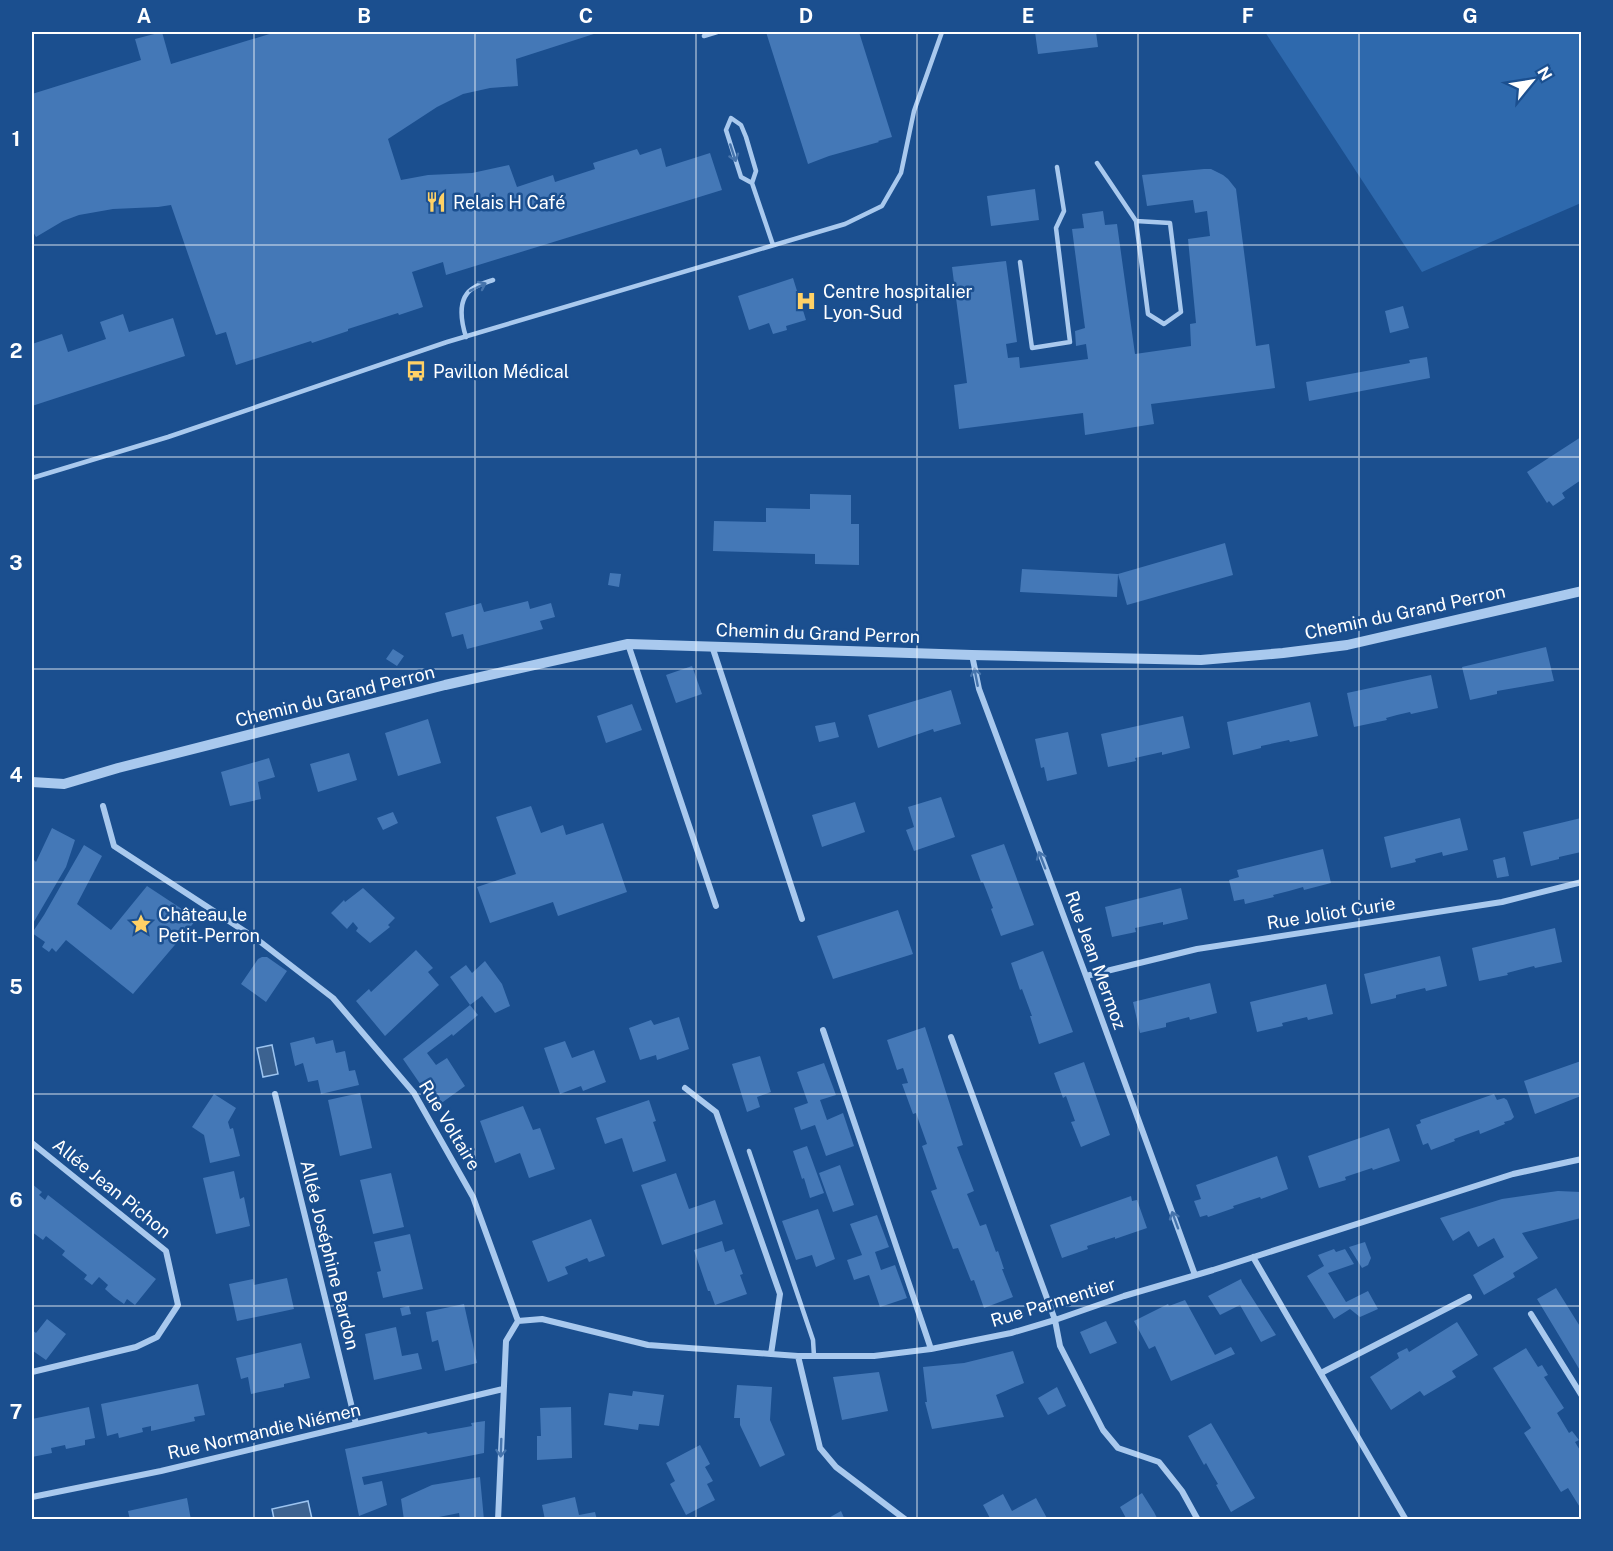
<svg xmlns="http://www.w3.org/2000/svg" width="1613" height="1551" viewBox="0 0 1613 1551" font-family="'Public Sans',sans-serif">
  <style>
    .green { fill: #2e69ad }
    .water { fill: #3c6290; stroke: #9cc4f0; stroke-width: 1.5 }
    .building { fill: #4478b7 }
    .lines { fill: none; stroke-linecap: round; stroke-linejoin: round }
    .service { stroke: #a9c9ee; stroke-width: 4.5 }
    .minor { stroke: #a9c9ee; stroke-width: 6 }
    .tertiary { stroke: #a9c9ee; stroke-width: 10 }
    .oneway { stroke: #4674ac }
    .grid { fill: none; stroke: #fff; stroke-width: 1.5; stroke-opacity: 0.55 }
    .labels { text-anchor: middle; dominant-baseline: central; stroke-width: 5; stroke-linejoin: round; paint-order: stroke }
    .poi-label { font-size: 18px; fill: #fff; stroke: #1b4f8f; text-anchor: start }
    .street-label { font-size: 18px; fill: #fff; stroke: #1b4f8f }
    .neatline { fill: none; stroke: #fff; stroke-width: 2 }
    .grid-label { font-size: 20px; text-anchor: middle; font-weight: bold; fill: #fff }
  </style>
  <rect width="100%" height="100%" fill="#1b4f8f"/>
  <!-- green -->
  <path class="green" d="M1265 32H1581V203L1422 272Z"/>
  <!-- water -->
  <path class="water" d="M272 1045 278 1074 263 1077 257 1048Z
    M308 1501 312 1519H274L272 1509Z"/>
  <!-- building -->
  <path class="building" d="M162 32 171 64 276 32H600L516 59 518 86 490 88 463 94 437 107 388 139 401 180 428 175 472 173 509 165 517 187 553 175 555 182 595 169 593 163 637 149 640 155 661 148 666 167 710 153 722 190 446 275 443 262 412 272 423 307 399 315 398 313 348 329V331L312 343 311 341 236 365 226 332 216 335 171 205 158 207 113 209 79 215 63 221 36 237 32 230V94L141 60 135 39Z
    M766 32H859L892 137 878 141 879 142 829 156 808 164Z
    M1035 32H1096L1098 47 1038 54Z
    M1204 169H1211L1223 175 1228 179 1236 189 1256 346 1269 344 1275 388 1151 404 1154 424 1085 435 1083 413 959 429 954 385 967 383 952 267 1006 261 1017 342 1006 344 1008 358 1019 357 1020 368 1088 359 1086 344 1076 346 1075 331 1085 328 1072 229 1084 228 1082 214 1103 211 1105 225 1117 224 1135 354 1191 346 1190 324 1196 323 1188 239 1210 236 1207 211 1195 213 1193 200 1147 206 1142 175Z
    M1035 189 1039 220 991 226 987 196Z
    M793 278 806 320 786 326 787 330 773 334 769 323 749 330 738 296Z
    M1403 306 1409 328 1390 333 1385 311Z
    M123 314 129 332 173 318 185 356 32 406V344L62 334 68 352 106 339 100 322Z
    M1427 357 1430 378 1309 401 1306 382 1410 363 1409 360Z
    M1581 437V480L1562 493 1565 498 1553 506 1549 501 1547 503 1527 472Z
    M810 494 851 495V524H859V565L815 564V554L713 551 714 521 766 522V508L810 509Z
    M1225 543 1233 575 1127 605 1118 574 1117 597 1020 592 1022 569 1118 574Z
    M610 573 621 574 619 587 608 585Z
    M528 601 530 609 551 603 555 617 540 621 543 629 467 649 463 634 452 637 445 613 481 603 484 612Z
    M1546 647 1554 681 1497 691V694L1470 700 1462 667Z
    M393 649 404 656 397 666 386 659Z
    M692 666 702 694 676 703 666 675Z
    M1431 675 1438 708 1411 714 1410 712 1397 715 1386 718 1387 720 1354 727 1347 693Z
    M951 690 961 724 934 732 933 729 878 748 868 715Z
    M1310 702 1318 736 1290 742 1289 740 1261 746V748L1233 755 1227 722Z
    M632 704 642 730 606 743 597 716Z
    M1183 716 1190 748 1162 755V752L1135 758 1136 761 1108 767 1101 734Z
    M428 719 441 763 398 776 385 733Z
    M835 722 839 737 819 742 815 726Z
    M1068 732 1077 774 1047 781 1044 767 1041 768 1035 739Z
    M349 753 357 780 318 792 310 764Z
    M269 758 275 777 258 782 261 799 230 806 221 772Z
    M941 797 955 837 914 851 906 830 914 827 908 807Z
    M855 802 865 832 822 847 812 815Z
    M531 806 541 833 563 825 566 835 603 823 627 892 558 916 553 902 490 923 477 887 516 874 496 817Z
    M393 812 398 823 383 830 377 818Z
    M1460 818 1468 850 1443 856 1442 852 1415 859 1416 862 1391 868 1384 837Z
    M1581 818V852L1559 857V859L1531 866 1523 832Z
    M52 828 75 840 66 867 32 925V858L36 862Z
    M1004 844 1034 925 1001 936 991 909 993 908 983 882H981L971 855Z
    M84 845 102 856 77 904 111 930 147 886 197 919 133 994 66 940 56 952 52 948 49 952 42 947 45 942 32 933 44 915Z
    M1323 849 1331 883 1304 890 1303 887 1289 891 1273 895 1274 897 1245 904 1244 899 1234 901 1229 880 1239 877 1237 870Z
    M1505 857 1509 876 1497 878 1493 860Z
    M363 888 395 918 388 925 390 927 370 943 356 931 358 928 353 922 347 929 331 913 344 900 345 902Z
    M1181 888 1188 919 1163 925V922L1135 928 1136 932 1112 937 1105 907Z
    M898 910 913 954 833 979 817 936Z
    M1555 928 1562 962 1535 968 1534 966 1507 973 1508 975 1479 981 1472 948Z
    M416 950 433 968 428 972 439 985 385 1036 356 1001 369 989 371 992Z
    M1043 951 1073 1032 1039 1044 1030 1016H1032L1022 989 1020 990 1011 963Z
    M1440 956 1447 986 1426 991 1425 988 1396 995V998L1371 1004 1364 974Z
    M262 957H267L287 971 266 1002 241 984 258 959Z
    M485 961 502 984 510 1006 495 1013 482 996 470 1005 450 977 466 965 472 973Z
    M1210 983 1217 1013 1190 1020 1189 1017 1166 1023V1027L1140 1033 1133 1002Z
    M1326 984 1333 1014 1308 1020 1307 1017 1282 1023 1283 1026 1257 1032 1250 1002Z
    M470 1005 478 1015 453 1036 452 1034 427 1053 436 1065 447 1058 465 1086 436 1107 403 1059Z
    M679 1017 689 1049 657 1060 656 1055 640 1060 629 1028 651 1020 654 1025Z
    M925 1027 963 1145 957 1147 974 1191 967 1194 980 1226 986 1224 996 1252 998 1251 1004 1269H1002L1013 1297 984 1308 974 1280 971 1281 958 1248 953 1249 931 1191 937 1189 922 1146 927 1144 916 1113 913 1114 902 1084 908 1083 903 1068 897 1070 887 1040Z
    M314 1037 316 1044 333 1040 336 1053 345 1051 349 1071 355 1070 359 1085 321 1094 318 1080 308 1082 303 1063 295 1066 290 1043Z
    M565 1041 572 1058 594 1050 606 1082 583 1091 581 1086 560 1094 544 1048Z
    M760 1056 771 1092 757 1097 760 1107 747 1112 732 1064Z
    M1581 1061V1096L1535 1114 1524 1081Z
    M1084 1062 1110 1135 1081 1147 1071 1122 1075 1121 1066 1096 1063 1098 1054 1073Z
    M824 1063 836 1095 820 1100 827 1120 843 1113 854 1146 826 1156 815 1125 801 1130 794 1108 808 1103 797 1072Z
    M360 1093 372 1148 340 1156 328 1100Z
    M214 1094 236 1108 228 1122 230 1129 233 1128 240 1156 210 1163 204 1135 192 1127Z
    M1494 1094 1497 1100 1504 1098 1507 1100 1514 1117 1511 1120 1504 1122 1505 1124 1480 1134 1479 1130 1454 1139 1455 1141 1431 1150 1428 1143 1423 1145 1416 1125 1421 1123 1420 1120Z
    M649 1100 656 1121 653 1122 666 1161 633 1172 622 1138 605 1144 596 1118Z
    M523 1106 533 1130 540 1128 555 1169 529 1178 520 1153 495 1163 480 1121Z
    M1389 1128 1400 1161 1373 1170 1372 1168 1345 1177 1346 1180 1319 1188 1308 1156Z
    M807 1146 824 1193 810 1198 804 1178 802 1179 793 1151Z
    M1277 1156 1288 1189 1261 1199 1260 1197 1233 1206 1234 1208 1208 1217 1207 1215 1200 1217 1194 1201 1201 1199 1196 1185Z
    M840 1165 854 1205 833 1212 819 1173Z
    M234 1171 240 1199 244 1197 250 1226 216 1234 203 1178Z
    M391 1173 404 1227 373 1234 360 1180Z
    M676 1173 689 1209 715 1200 723 1224 662 1245 641 1185Z
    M32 1184 42 1192 39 1195 45 1200 48 1195 156 1279 135 1305 127 1299 124 1304 114 1297 105 1289 108 1285 99 1277 92 1285 84 1279 87 1275 62 1255 65 1251 46 1236 43 1240 32 1232Z
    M1558 1191 1581 1192V1218L1522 1233 1538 1258 1513 1273 1515 1277 1484 1295 1473 1275 1504 1257 1494 1238 1478 1247 1469 1231 1453 1241 1440 1218 1502 1199Z
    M1131 1196 1132 1201 1137 1200 1147 1228 1115 1239V1237L1087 1246 1088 1249 1062 1258 1050 1225Z
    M818 1209 835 1259 816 1267 812 1255 796 1260 782 1221Z
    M877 1215 889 1247 875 1252 881 1270 895 1265 907 1298 880 1307 869 1275 854 1280 847 1260 862 1255 850 1224Z
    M591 1219 605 1256 589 1262 587 1258 565 1267 568 1274 548 1282 532 1241Z
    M410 1234 423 1289 383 1298 377 1272 381 1271 374 1242Z
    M722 1241 725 1252 734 1249 743 1274 740 1275 747 1294 715 1305 710 1291H708L694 1250Z
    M1365 1242 1371 1258 1368 1265 1362 1268 1349 1247Z
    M1334 1249 1336 1252 1345 1249 1354 1264 1328 1273 1346 1302 1368 1291 1378 1309 1360 1317 1350 1309 1334 1319 1307 1276 1324 1266 1318 1255Z
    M287 1278 294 1309 237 1321 229 1284 253 1279 254 1285Z
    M1241 1279 1242 1282 1276 1335 1261 1342 1240 1305 1220 1315 1208 1296Z
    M1556 1288 1581 1328V1372L1537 1299Z
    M1185 1300 1215 1355 1231 1347 1235 1354 1171 1381 1155 1346 1149 1349 1134 1321 1168 1304 1169 1306Z
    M464 1304 477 1363 445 1371 438 1340 432 1342 426 1312Z
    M409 1306 411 1314 402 1316 400 1308Z
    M47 1319 66 1334 46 1360 33 1351 32 1353V1330L36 1333Z
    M1106 1321 1117 1343 1090 1354 1080 1332Z
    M1457 1322 1478 1355 1452 1371 1456 1377 1424 1396 1420 1391 1391 1410 1370 1377 1399 1358 1397 1353 1407 1348 1409 1352Z
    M396 1327 402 1356 418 1353 422 1369 374 1380 365 1334Z
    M301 1343 310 1378 284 1384V1387L251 1394 248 1377 241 1379 236 1358Z
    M1526 1348 1538 1367 1542 1365 1548 1375 1544 1377 1564 1408 1557 1413 1569 1433 1572 1431 1579 1440 1575 1442 1581 1452V1509L1568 1488 1561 1492 1524 1433 1531 1428 1493 1368Z
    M1013 1351 1024 1383 996 1395 1004 1417 932 1429 925 1402H927L923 1367 964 1363Z
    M879 1372 888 1411 842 1420 833 1377Z
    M198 1384 205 1415 194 1417 195 1421 151 1431V1426L142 1428 143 1432 119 1438 118 1433 107 1436 101 1404Z
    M737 1385 772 1387 770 1420 785 1455 760 1467 740 1425V1418H734Z
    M1057 1387 1066 1406 1048 1415 1038 1398Z
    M633 1391 664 1395 659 1426 639 1424 638 1430 604 1425 609 1393 632 1396Z
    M89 1407 95 1438 85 1440V1445L66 1449 65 1445 51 1448 52 1453 32 1457V1419Z
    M571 1407 572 1458 537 1460V1436H541L540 1408Z
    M485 1421 484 1453 362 1477 364 1485 382 1481 387 1505 359 1516 345 1449 426 1432 428 1434 472 1426 471 1423Z
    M1211 1423 1255 1498 1231 1512 1216 1485 1218 1484 1212 1474 1206 1463 1204 1465 1188 1436Z
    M700 1445 710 1464 705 1467 713 1481 707 1484 715 1500 686 1515 670 1484 675 1481 666 1463Z
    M480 1477 484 1520H460L459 1513 424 1520H404L401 1499 432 1485Z
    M1142 1493 1154 1512 1158 1520H1127L1120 1507Z
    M1003 1494 1012 1511 1036 1498 1048 1520H991L983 1505Z
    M575 1497 579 1515 595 1512 597 1520H545L542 1505Z
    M187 1498 191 1520H130L128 1511Z
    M841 1511 845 1520H825Z"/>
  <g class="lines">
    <!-- service -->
    <path class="service" d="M704 36 717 32
      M1097 163 1136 221 1148 314 1164 324 1181 312 1170 223 1136 221
      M752 183 741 177 726 130 731 118 741 125 746 137 756 171 752 183 773 245
      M1020 262 1032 348 1070 342 1056 228 1064 211 1057 167
      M466 337C461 321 456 297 475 287 480 284 487 282 493 280
      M32 478 168 437 447 342 845 224 882 206 901 173 914 111 942 32
      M749 1151 813 1340 814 1356"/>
    <!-- minor -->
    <path class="minor" d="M628 644 716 906
      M712 646 802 919
      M972 655 979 689 1086 976 1195 1275
      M103 806 114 846 258 940 333 998 414 1093 473 1197 518 1321 506 1341 498 1520
      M1086 976 1197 949 1502 902 1582 882
      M823 1030 931 1349
      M951 1037 1055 1320 1060 1346 1103 1430 1118 1448 1159 1462 1182 1491 1198 1520
      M685 1088 716 1112 780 1294 771 1354
      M275 1094 356 1424
      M32 1143 166 1251 178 1305 157 1337 136 1347 32 1372
      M1253 1257 1406 1520
      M1531 1314 1582 1396
      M518 1321 542 1319 648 1345 771 1354 798 1356H874L931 1349 1011 1333 1055 1320 1124 1296 1213 1270 1513 1174 1582 1159
      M798 1356 820 1448 836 1467 906 1520
      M1321 1373 1469 1297
      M32 1497 161 1471 503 1389"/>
    <!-- tertiary -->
    <path class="tertiary" d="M32 782 64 784 118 768 445 685 628 644 972 655 1201 660 1283 653 1347 645 1582 591"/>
  </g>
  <!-- one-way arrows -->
  <defs><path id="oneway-shaft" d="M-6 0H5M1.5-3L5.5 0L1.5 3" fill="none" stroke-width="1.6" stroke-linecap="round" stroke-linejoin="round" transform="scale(1.5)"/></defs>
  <g class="oneway">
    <use href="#oneway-shaft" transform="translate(733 153) rotate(72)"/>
    <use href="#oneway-shaft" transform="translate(478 287) rotate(-26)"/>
    <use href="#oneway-shaft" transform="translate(976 677) rotate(-101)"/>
    <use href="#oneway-shaft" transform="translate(1042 860) rotate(-111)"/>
    <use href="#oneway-shaft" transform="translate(1175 1220) rotate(-110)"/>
    <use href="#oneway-shaft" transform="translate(501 1448) rotate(92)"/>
  </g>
  <!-- grid -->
  <path class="grid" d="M254 32V1520M475 32V1520M696 32V1520M917 32V1520M1138 32V1520M1359 32V1520M32 245H1582M32 457H1582M32 669H1582M32 882H1582M32 1094H1582M32 1306H1582"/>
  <!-- icons -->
  <defs>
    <g id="restaurant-bare" transform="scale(1.62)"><path d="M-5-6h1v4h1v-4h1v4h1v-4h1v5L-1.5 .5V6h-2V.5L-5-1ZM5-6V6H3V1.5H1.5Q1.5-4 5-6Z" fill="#ffd166" stroke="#1b4f8f" stroke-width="2.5" paint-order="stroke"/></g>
    <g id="hospital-bare" transform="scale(1.62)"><path d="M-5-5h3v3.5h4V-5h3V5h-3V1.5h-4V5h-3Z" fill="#ffd166" stroke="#1b4f8f" stroke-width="2.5" paint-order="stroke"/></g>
    <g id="bus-bare" transform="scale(1.62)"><path d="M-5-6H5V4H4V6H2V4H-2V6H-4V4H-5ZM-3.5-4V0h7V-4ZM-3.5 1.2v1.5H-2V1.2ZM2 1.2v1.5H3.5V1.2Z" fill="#ffd166" stroke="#1b4f8f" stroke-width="2.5" paint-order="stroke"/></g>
    <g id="sight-bare" transform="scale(1.62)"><path d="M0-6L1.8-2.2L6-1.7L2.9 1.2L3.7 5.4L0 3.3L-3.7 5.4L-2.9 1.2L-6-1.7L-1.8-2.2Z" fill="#ffd166" stroke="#1b4f8f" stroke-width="2.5" paint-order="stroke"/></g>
  </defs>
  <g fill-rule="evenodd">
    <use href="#restaurant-bare" x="436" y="202"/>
    <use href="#hospital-bare" x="806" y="301"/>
    <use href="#bus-bare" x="416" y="371"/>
    <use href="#sight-bare" x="141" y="924"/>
  </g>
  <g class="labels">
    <!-- poi labels -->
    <g class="poi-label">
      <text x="453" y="202">Relais H Café</text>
      <text x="823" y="291">Centre hospitalier<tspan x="823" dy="21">Lyon-Sud</tspan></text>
      <text x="433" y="371">Pavillon Médical</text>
      <text x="158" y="914">Château le<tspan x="158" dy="21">Petit-Perron</tspan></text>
    </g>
    <!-- street labels -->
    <g class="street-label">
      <text transform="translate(1405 612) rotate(-12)">Chemin du Grand Perron</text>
      <text transform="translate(818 633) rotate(2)">Chemin du Grand Perron</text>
      <text transform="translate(335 696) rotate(-14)">Chemin du Grand Perron</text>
      <text transform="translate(1331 913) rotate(-9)">Rue Joliot Curie</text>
      <text transform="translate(1096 960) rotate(70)">Rue Jean Mermoz</text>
      <text transform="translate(450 1125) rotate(59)">Rue Voltaire</text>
      <text transform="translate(112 1188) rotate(39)">Allée Jean Pichon</text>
      <text transform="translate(330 1255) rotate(76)">Allée Joséphine Bardon</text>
      <text transform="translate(1053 1302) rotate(-17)">Rue Parmentier</text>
      <text transform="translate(264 1431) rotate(-13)">Rue Normandie Niémen</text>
    </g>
  </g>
  <!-- border -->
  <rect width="1613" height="1551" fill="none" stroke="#1b4f8f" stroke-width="66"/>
  <!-- north arrow -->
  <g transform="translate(1532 81) rotate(60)" stroke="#1b4f8f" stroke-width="4.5" paint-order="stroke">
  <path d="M0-4.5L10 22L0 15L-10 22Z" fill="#ffffff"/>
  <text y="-9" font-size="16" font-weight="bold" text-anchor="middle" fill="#ffffff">N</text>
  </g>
  <rect x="33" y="33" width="1547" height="1485" class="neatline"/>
  <g class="grid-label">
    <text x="144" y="23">A</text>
    <text x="364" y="23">B</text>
    <text x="586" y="23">C</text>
    <text x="806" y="23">D</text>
    <text x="1028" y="23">E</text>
    <text x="1248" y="23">F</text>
    <text x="1470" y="23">G</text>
    <text x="16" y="146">1</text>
    <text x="16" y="358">2</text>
    <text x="16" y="570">3</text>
    <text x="16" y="782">4</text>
    <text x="16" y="994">5</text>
    <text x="16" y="1207">6</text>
    <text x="16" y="1419">7</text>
  </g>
</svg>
